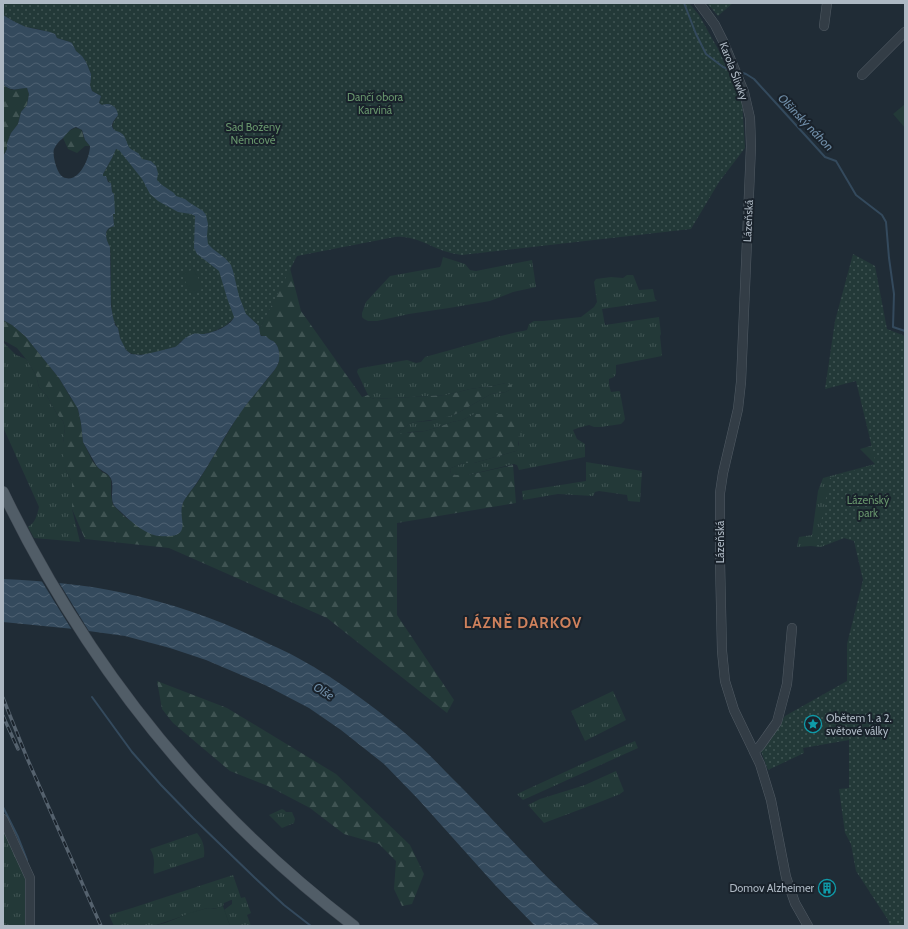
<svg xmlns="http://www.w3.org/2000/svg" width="908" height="929" viewBox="0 0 908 929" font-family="Cabin,sans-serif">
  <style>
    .grass { fill: url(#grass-tufts) }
    .forest { fill: url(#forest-firs) }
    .park { fill: url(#park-dots) }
    .garden { fill: #233938 }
    .water { fill: url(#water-waves); fill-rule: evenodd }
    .pier { fill: #202c36 }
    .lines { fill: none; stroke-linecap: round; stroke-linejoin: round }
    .stream { stroke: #344a5d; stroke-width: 2 }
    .minor-casing { stroke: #515b64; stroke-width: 10 }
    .major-casing { stroke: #3d4650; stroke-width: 12 }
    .minor { stroke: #333d46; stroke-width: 9 }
    .major { stroke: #515d67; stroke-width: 11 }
    .rail-casing { stroke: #55626e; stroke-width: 3.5 }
    .rail { stroke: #19222b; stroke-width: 2; stroke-dasharray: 6; stroke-linecap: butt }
    .labels { text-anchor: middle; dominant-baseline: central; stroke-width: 4; stroke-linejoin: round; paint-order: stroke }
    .street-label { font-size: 11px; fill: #adb8c3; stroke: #19222b }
    .park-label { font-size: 11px; fill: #66936b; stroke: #19222b }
    .poi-label { font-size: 11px; fill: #adb8c3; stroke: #19222b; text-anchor: start }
    .water-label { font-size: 12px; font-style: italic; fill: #6f8da7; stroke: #19222b }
    .district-label { font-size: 15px; font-weight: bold; letter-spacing: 1px; fill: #cf815c; stroke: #19222b }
  </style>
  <defs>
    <pattern id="grass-tufts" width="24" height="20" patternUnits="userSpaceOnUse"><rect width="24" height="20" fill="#233938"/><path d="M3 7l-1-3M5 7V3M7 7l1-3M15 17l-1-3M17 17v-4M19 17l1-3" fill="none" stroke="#405453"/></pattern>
    <pattern id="forest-firs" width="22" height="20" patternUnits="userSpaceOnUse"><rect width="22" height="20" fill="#233938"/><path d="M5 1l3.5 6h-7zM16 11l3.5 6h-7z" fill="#405453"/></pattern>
    <pattern id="park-dots" width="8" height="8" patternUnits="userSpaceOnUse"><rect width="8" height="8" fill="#233938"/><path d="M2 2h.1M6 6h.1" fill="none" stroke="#405453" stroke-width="1.8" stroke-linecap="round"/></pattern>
    <pattern id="water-waves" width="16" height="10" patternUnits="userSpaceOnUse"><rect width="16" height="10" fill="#344a5d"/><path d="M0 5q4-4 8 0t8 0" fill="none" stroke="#4f6273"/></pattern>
  </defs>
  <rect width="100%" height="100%" fill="#202c36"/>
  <!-- grass -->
  <path class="grass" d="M443 257 465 264 470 270 476 271 532 260 536 287 513 292 490 301 449 308 409 314 377 321H368L364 319 362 317V313L366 302 390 276 440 267 441 265Z
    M627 275H633L634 277 639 290 653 289 655 299 657 301 602 309 605 325 659 317 661 334 660 336 662 355V356L616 365V374L614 377 609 379V385L611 392 619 391 620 392 625 419 624 421 621 424 601 427H594L589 425 578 428 573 430 577 439 585 444V457L519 470 517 465 514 464 468 475H456L451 474 450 470 451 468 464 463H474L516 451 519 444 518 440 519 434 497 414H475L462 420 452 422 436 428 425 431 411 432 402 434H397V433L411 423 415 422 429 421 456 414 491 394 506 392 511 389 506 383 492 386 470 389 447 395 375 399 371 398 368 395 357 372 358 369 361 368 407 360 416 363 421 362 425 357 497 337 517 332 523 331 527 330 529 324 534 321H543L581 317 594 307 597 302 594 282 596 279 611 277 623 278Z
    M3 342 16 355 26 359 36 375 39 387 47 396 57 414 63 421 65 428 63 443 66 470 72 482V509L80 542 34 538 28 527C36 522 37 515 39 507L3 427Z
    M877 444 892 459 844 538 821 547 811 546 797 547 799 537 812 535 818 491 823 478 875 464 860 449Z
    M586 462 642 471 640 502 628 501 627 495 599 491 595 492 593 496 558 494 523 500 522 491 586 481Z
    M613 691 626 720 585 741 571 711Z
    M635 741 638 748 523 800 517 794 582 764Z
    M616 771 624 791 620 794 600 802 544 823 528 805 540 799 585 785Z
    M282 809 284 810 286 812H292L295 819 294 823 282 828 269 815Z
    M3 819 30 878V926H3Z
    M197 833C203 840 205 847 204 857L154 874C153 870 154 868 154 863 154 859 153 853 150 849Z
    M233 875 241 898 245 897 251 913 247 915 251 926H230L224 910 232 904V900H231L224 903 223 906C218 908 213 910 207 908L153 926H114L109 915 132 908Z"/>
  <!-- forest -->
  <path class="forest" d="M3 84C12 94 17 88 27 88L29 94 27 105 21 112 18 124 11 133 7 143V149L5 153 3 156Z
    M75 128C85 129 81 133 85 140 86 142 88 144 90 146H85L77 153 68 149 63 138 67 132Z
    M290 268 301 311 362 397 368 395 371 398 375 399 447 395 470 389 492 386 506 383 512 385 511 389 506 392 491 394 456 414 439 419 415 422 411 423 397 433V434L425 431 436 428 452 422 462 420 475 414H512L523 420 525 424V428L519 434 518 448 516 451 474 463H464L451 468 450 470 451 474 456 475H468L513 465 516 503 397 523V615L454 700 447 713 327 618 169 548 85 539 72 509V482L66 470 63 458V443L65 428 63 421 57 414 47 396 39 387 36 375 26 359 17 348 3 340V320L12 325 25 336 59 378 70 397 77 406 81 423 83 442 93 462 102 472 108 475 111 480V495L113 505 126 518 154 535 159 536 176 534 181 512 182 506 184 500 198 482 241 411 274 371 279 362V352L277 345 273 341 268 339 267 337C263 335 259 337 259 330Z
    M157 681 227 708 336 774 410 845 424 874 412 904 402 906 394 889 396 861 379 844 344 834 310 808 268 786 230 771 173 723 162 709Z"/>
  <!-- park -->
  <path class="park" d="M3 3H689L699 15 718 49 742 100 745 148 719 182 691 229 462 255C456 254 450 253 444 251 427 245 413 235 395 237L297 256 260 328 256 323 246 314 234 318 225 326 212 332 203 334H194L180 342 178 346 175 347C164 350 145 357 133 354 124 352 120 340 119 332 118 327 114 323 113 318 111 308 111 298 111 287 111 274 111 261 110 247 106 239 102 230 114 226L113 214 114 194 112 192 111 183 109 182 106 177 103 176V174L112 158 122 134C111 130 110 126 117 117L115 107 109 104 102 105 99 103 101 96 92 91 90 85 91 78V74L86 62 84 59 76 51 73 46 70 42 60 39 57 38 55 34 38 29 26 27 15 22 3 15Z
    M707 3H733L718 16Z
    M853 254 875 266 887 329 905 336V926H890L888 920 856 871 851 844 845 833 839 789 849 788V740L803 748 804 753 768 770 761 751 785 716 847 681V644L863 580 854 541 844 538 816 547 830 478 876 464 856 381 825 389 835 321Z"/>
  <!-- garden -->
  <path class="garden" d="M905 104V128L893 114Z
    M193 269 204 288 192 294 182 275Z
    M223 906 230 926H153L165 923 190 913 207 908 214 909Z"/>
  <!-- water -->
  <path class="water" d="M3 15 15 22 26 27 50 32 55 34 57 38 60 39 70 42 72 43 76 51 82 56 86 62 91 74V78L90 85 92 91 101 96 99 103 102 105C110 102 117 106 118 115 116 118 112 122 112 126 113 131 118 131 121 133 126 136 126 142 129 147 131 150 133 150 136 152 139 153 140 156 142 159L151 161 156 166 158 173 157 180 162 185 174 193 176 196 185 199 190 203 203 211 206 215 208 224 207 236 208 244 213 249 225 258 231 265 233 271 239 296 246 314 259 326 260 334 261 336H266C269 339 270 340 273 341 279 345 280 354 279 361 277 368 272 373 267 379 259 390 249 400 241 412 225 434 213 459 198 481 194 487 189 493 185 499 173 516 199 539 159 536 146 535 130 521 121 512 118 509 114 507 113 503 110 495 115 484 110 477 107 472 100 471 96 465L83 442 81 423 78 409 59 378 25 336 12 325 3 320V156L5 153 7 149V143L11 133 18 124 21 112 27 105 29 94 27 88C17 88 12 93 3 84ZM76 127 82 130 85 140 90 146C90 157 79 185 63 177 57 174 52 155 54 149 56 145 59 141 62 139 67 134 69 129 76 127ZM116 149 119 150 142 179 150 194 158 201 178 212 191 214 195 216 194 248 197 254 219 271 227 298 234 317C231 326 211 334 202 334 199 334 196 333 193 334 182 338 182 343 175 347L155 352 141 355 131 354 126 350 120 338 118 328 115 325 113 317 111 306 110 247C106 239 102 229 114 226L113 214H115L114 194 112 192 111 183 108 182 106 176H103V174L112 158Z
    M3 579C43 581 84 584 124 593 175 604 223 621 269 644 279 648 289 653 298 658 342 682 383 713 420 746 430 755 439 765 448 774 499 824 545 880 600 926H535L495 885 418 799 384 764 341 730 309 708 265 685 206 660 170 648 125 636 74 629 3 622Z"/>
  <!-- pier -->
  <path class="pier" d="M41 580 58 581 90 633 72 630Z"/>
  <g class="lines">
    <!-- stream -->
    <path class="stream" d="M684 3 696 34 706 54 723 67 731 70
      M740 72 746 74 754 79 825 157 836 161 856 195 882 215 886 222 889 258 894 294 893 327 905 331
      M92 697 132 752 161 785 193 818 255 878 284 905 311 926
      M3 807 18 837 27 860"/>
    <!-- minor casing -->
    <g class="minor-casing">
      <path id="minor" d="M699 3 715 25 723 41 744 92 750 118 751 146 741 382 738 409 723 473 720 493V561L722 651 725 681 734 710 760 764 771 800 786 877 795 903 808 926
        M824 26 827 3
        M862 75 905 32
        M754 752 760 746 777 722 787 684 792 628
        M3 819 30 878V926"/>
    </g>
    <!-- major casing -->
    <g class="major-casing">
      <path id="major" d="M3 492C86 664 202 810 354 926"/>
    </g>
    <!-- minor -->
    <use href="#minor" class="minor"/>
    <!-- major -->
    <use href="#major" class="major"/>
    <!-- rail casing -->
    <g class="rail-casing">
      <path id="rail" d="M3 698 27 758 101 926
        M3 716 18 749"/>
    </g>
    <!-- rail -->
    <use href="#rail" class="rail"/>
  </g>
  <!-- icons -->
  <defs>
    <g id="sight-ring" transform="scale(0.9)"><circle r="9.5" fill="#19222b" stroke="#0f9aa8" stroke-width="1.5"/><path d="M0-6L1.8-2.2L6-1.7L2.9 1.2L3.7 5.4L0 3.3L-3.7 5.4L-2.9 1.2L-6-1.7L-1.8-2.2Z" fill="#0f9aa8"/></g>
    <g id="building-ring" transform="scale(0.9)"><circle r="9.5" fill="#19222b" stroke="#0f9aa8" stroke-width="1.5"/><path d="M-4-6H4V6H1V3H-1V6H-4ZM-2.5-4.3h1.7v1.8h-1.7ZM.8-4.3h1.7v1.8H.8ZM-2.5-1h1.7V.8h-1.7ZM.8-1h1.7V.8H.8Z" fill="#0f9aa8"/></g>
  </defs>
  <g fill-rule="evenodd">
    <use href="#sight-ring" x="813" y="724"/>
    <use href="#building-ring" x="827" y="888"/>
  </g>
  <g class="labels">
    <!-- street labels -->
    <g class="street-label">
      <text transform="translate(734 71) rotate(69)">Karola Śliwky</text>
      <text transform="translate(748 221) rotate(-87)">Lázeňská</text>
      <text transform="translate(720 542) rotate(-90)">Lázeňská</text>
    </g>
    <!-- park labels -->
    <g class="park-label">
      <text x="375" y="97">Dančí obora<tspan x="375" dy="13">Karviná</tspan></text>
      <text x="253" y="127">Sad Boženy<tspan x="253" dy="13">Němcové</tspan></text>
      <text x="868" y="500">Lázeňský<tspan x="868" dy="13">park</tspan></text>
    </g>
    <!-- poi labels -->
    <g class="poi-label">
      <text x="826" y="718">Obětem 1. a 2.<tspan x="826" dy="13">světové války</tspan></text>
      <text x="814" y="888" text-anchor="end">Domov Alzheimer</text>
    </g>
    <!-- water labels -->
    <g class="water-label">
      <text transform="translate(806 122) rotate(46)">Olšinský náhon</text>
      <text transform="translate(324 691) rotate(32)">Olše</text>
    </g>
    <!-- district labels -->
    <g class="district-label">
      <text x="523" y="623">LÁZNĚ DARKOV</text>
    </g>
  </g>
  <!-- border -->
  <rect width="908" height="929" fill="none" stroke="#adb8c3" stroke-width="8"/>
</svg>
